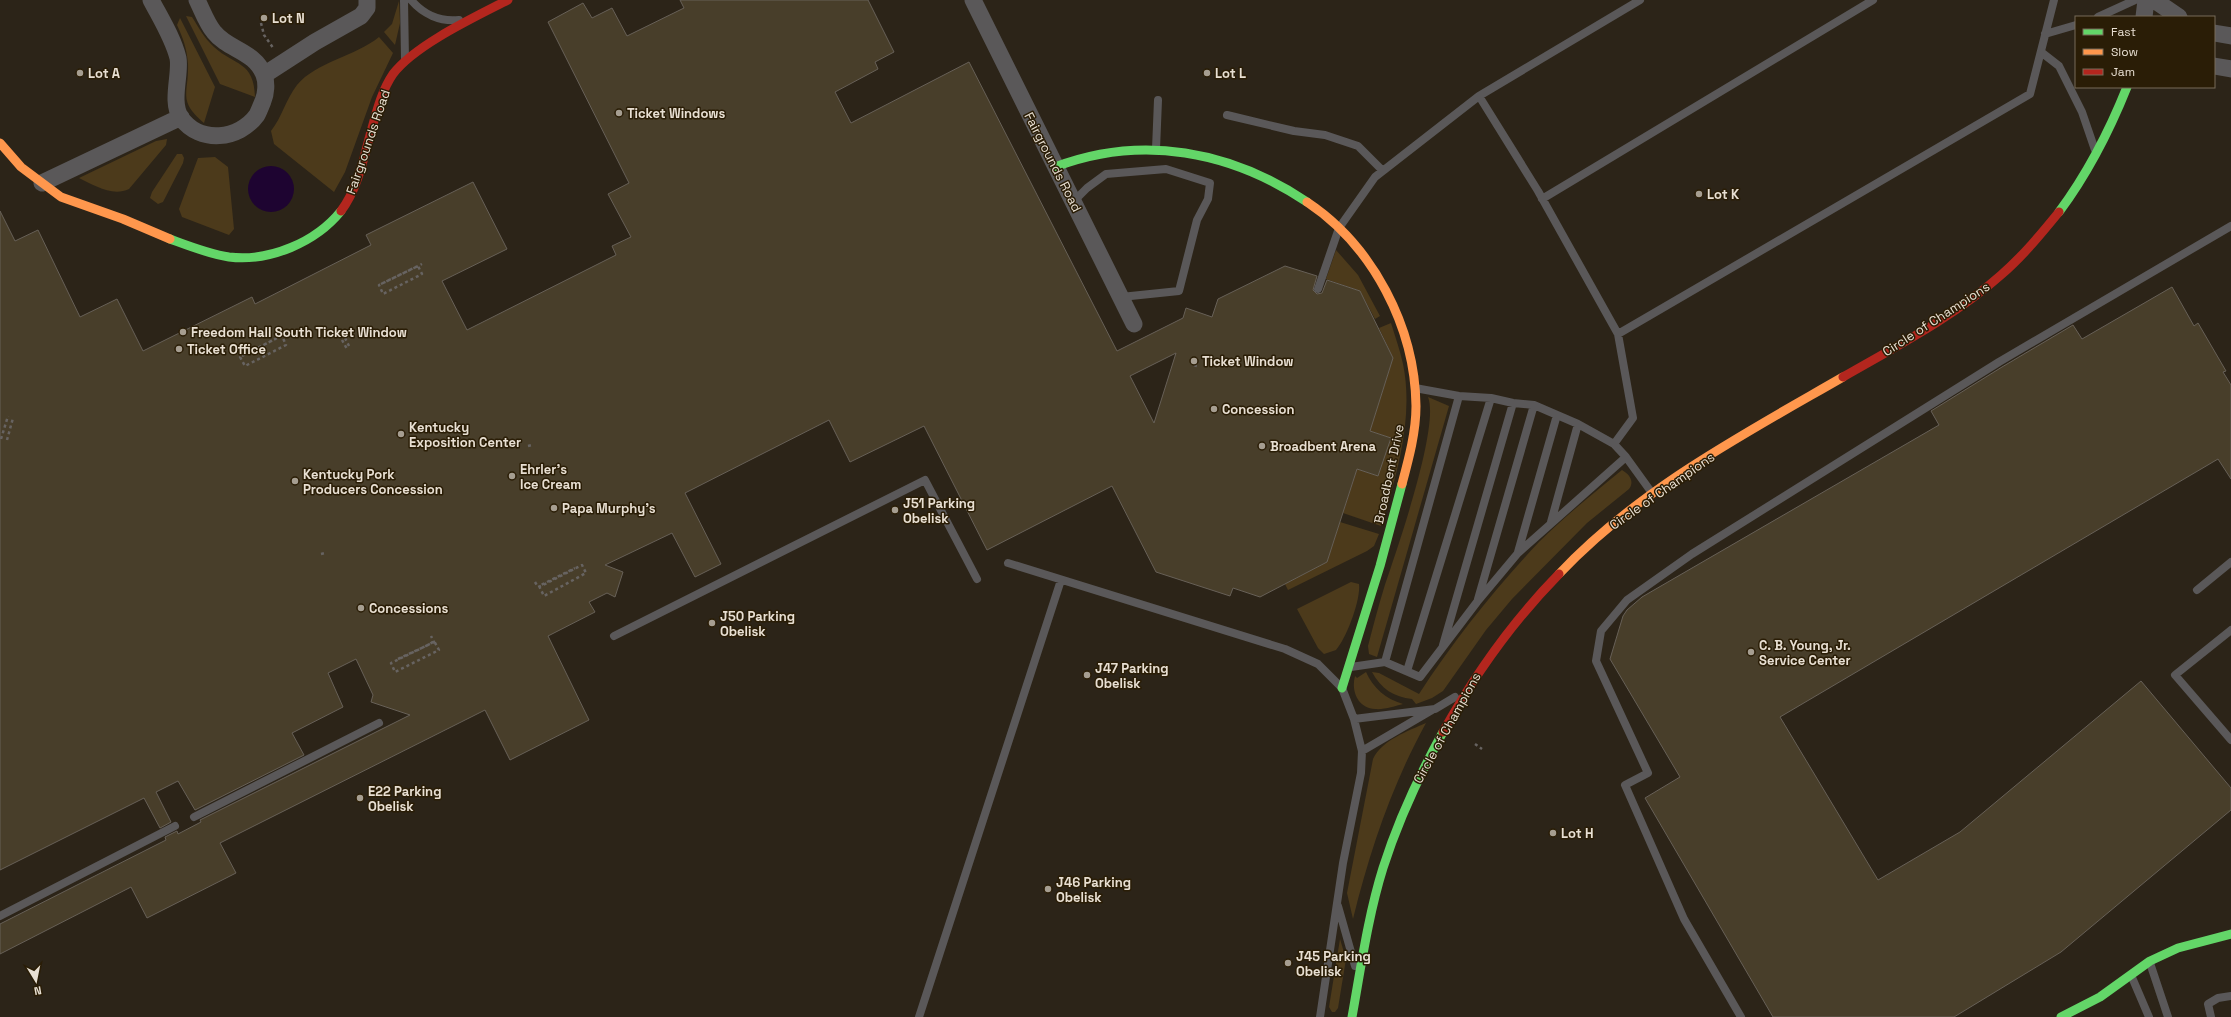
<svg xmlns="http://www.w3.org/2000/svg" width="2231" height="1017" viewBox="0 0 2231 1017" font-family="'Space Grotesk',sans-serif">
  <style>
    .green { fill: #4c3a1b }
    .water { fill: #1e0431 }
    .building { fill: #483e2a; stroke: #676057; fill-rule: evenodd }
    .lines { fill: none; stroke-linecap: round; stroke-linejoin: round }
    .path { stroke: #676361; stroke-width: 2.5; stroke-dasharray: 3 3; stroke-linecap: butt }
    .lane { stroke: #5a5859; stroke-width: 8 }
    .street { stroke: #5a5859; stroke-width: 17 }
    .fast { stroke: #63d668; stroke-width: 9 }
    .slow { stroke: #ff974d; stroke-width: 9 }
    .jam { stroke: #b3261e; stroke-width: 9 }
    .poi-dot { fill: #a69e91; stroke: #2a1d06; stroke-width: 1.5 }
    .labels { text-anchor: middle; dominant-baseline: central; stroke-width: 3; stroke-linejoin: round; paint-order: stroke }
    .poi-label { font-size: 13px; font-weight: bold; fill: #e8dfd2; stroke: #2a1d06; text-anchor: start }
    .street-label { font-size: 13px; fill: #e8dfd2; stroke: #2a1d06 }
  </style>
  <rect width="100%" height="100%" fill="#2c2418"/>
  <!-- green -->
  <path class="green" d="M399 1 400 23 395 45 384 32 392 24Z
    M186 16 192 17C199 28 205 39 214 47 235 66 254 61 255 97L220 84Z
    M180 18 215 87 204 123C177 100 189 94 188 64 187 49 183 38 177 25Z
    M379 37 393 53 372 97 345 172 334 192 274 144 271 131C282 117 286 99 297 85 316 62 356 56 379 37Z
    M167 139 166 145 129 189C112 197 94 185 79 178L156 141Z
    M177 154H182L184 158 183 163 163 202 158 204 150 198 152 192Z
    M215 157 228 167 234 229 229 235 182 217 179 209 198 158Z
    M1336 250 1358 275 1380 316 1375 319 1360 291 1326 279Z
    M1391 323C1395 336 1400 350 1403 364 1414 417 1397 475 1381 526L1343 513 1357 469 1378 476 1391 438 1370 431 1393 358 1379 328Z
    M1428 397 1449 406 1377 657 1369 654 1368 646C1373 627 1378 607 1384 588 1396 552 1440 427 1428 397Z
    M1622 470C1629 474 1635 481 1629 489L1587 523 1512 599 1486 630 1443 691 1432 698 1416 704 1412 699C1394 697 1381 689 1372 672L1379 673 1419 694C1454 640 1495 589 1539 542 1565 516 1594 493 1622 470Z
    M1340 522 1379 534 1374 546 1367 551 1288 590 1285 584 1327 562Z
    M1351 582 1359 584C1361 600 1346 639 1336 650L1324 654 1318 648 1297 609Z
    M1366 672C1373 688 1386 699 1403 704 1395 706 1384 710 1375 709 1357 708 1351 690 1355 676L1357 678Z
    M1426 723C1392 785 1370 850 1353 919L1347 893 1373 759C1382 740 1408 731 1426 723Z
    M1340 939 1346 959 1338 1008 1335 1012H1332L1329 1007Z"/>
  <!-- water -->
  <path class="water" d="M248 189a23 23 0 1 1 46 0a23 23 0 1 1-46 0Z"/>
  <!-- building -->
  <path class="building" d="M680 0H868L894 52 875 62 878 69 835 92 851 123 969 62 1117 351 1183 318 1186 308 1212 317 1218 299 1285 266 1317 276 1313 290 1317 294 1322 293 1327 280 1360 291 1393 358 1370 431 1391 438 1378 476 1357 469 1327 562 1260 597 1233 588 1230 596 1156 572 1112 486 987 550 924 426 850 462 829 420 685 493 721 564 695 577 672 533 605 565 623 572 615 597 607 593 589 602 595 612 548 636 589 720 510 760 485 710 220 843 236 873 147 918 131 887 0 954V924L166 840 165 837 177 831 178 834 201 822 200 820 410 715 371 702 373 695 356 659 328 673 343 707 292 733 304 755 195 810 178 781 156 792 171 822 160 828 144 798 0 870V211L15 241 38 230 80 317 117 299 143 351 252 297 255 304 371 245 366 235 473 182 507 249 442 281 467 330 616 255 612 246 631 237 608 194 629 183 548 22 583 3 592 18 612 8 627 36 684 8ZM1176 353 1154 423 1130 376Z
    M2172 287 2194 326 2198 323 2226 371 2223 372 2231 385V479L2218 459 1780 717 1878 880 1960 832 2141 681 2231 788V810L2061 952 1954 1017H1773L1645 798 1680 777 1610 659 1623 616 1627 610 1642 597 1939 425 1931 411 2002 367 2073 325 2082 339Z"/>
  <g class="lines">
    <!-- path -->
    <path class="path" d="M261 23 264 35 274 49
      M381 284 414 268 418 266 422 274 383 294 379 285 383 283 422 264
      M345 338 350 348
      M342 340 347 349
      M242 356 277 338 282 336 286 345 245 366 240 357 277 338
      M1194 365 1197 366
      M1 439 8 416
      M7 440 13 418
      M528 446 532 445
      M321 554 325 553
      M535 582 538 587 543 585 582 565 586 573 544 596 539 586 575 568
      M398 659 430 644 434 641 439 650 395 672 391 663 434 642 431 636
      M1475 744 1482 749"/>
    <!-- lane -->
    <path class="lane" d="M404 0 405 59
      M411 0C423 14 440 22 459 20
      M2098 17 2135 0
      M2045 34 2076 25
      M2041 52 2059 66 2082 112 2095 150
      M1479 96 1640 0
      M1227 115 1294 131 1325 135 1358 146 1383 171
      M1156 149 1158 100
      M1542 199 1873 0
      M1073 202 1087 188 1106 174 1166 169 1210 183 1208 199 1197 220 1179 291 1121 297
      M1318 289 1339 228 1375 177 1479 96 1538 191 1618 334 1633 418 1614 444
      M1618 334 2030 94 2054 0
      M1415 388 1459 396 1491 398 1513 403 1534 405 1578 424 1551 522
      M1578 424 1614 444 1626 457 1652 493
      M1518 552 1557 415
      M1008 563 1285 649 1318 664 1342 688 1354 719 1362 751 1361 773 1343 863 1320 1017
      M2197 590 2231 562
      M1478 599 1534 405
      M2231 630 2175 675 2231 740
      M614 636 925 480 977 579
      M1443 645 1513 403
      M1385 662 1459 396
      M1351 667 1385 662 1420 677 1477 602 1518 553 1626 457
      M1407 671 1491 398
      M1354 719 1435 709 1455 697
      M1362 751 1432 710
      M194 817 379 723
      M1338 906 1355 966
      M0 916 175 826
      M2150 963 2168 1017
      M2131 975 2149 1017
      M919 1017 1061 580
      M1741 1017 1684 919 1625 785 1648 773 1596 661 1601 631 1627 600 1692 554 1999 362 2231 226
      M2211 1017 2208 1004 2218 998 2231 996"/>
    <!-- street -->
    <path class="street" d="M151 0C161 19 173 38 178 58 181 74 170 102 181 118 200 144 239 140 257 115 259 111 261 106 263 101 266 94 267 83 264 75 255 51 228 50 214 32 207 24 202 10 197 0
      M973 0 1134 324
      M2154 0 2179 17
      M2144 17 2146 0
      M2214 33 2231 36
      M2214 66 2231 69
      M264 75 315 42 361 16 367 8V0
      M42 183 181 117"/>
    <!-- fast -->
    <path class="fast" d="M1055 167C1142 134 1231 151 1307 202
      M2059 212C2088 173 2109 132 2127 87
      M170 239C189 246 209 254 229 257 270 262 316 242 341 211
      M1342 688 1380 566 1402 484
      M1352 1017C1361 967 1368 916 1383 868 1397 824 1421 772 1443 732
      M2061 1017 2100 997 2150 961 2178 948 2231 934"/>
    <!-- slow -->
    <path class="slow" d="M0 143 21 167 61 197 123 219 170 239
      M1307 202C1373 246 1415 327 1416 406 1416 432 1409 458 1402 484
      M1559 574C1639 489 1744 434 1843 377"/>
    <!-- jam -->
    <path class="jam" d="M341 211C359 187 364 155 372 128 377 110 382 90 393 74 415 45 475 17 508 0
      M1843 377C1897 346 1955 316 2001 275 2023 256 2041 234 2059 212
      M1443 732C1475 674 1513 621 1559 574"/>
  </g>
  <!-- markers -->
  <g class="poi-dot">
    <circle cx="264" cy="18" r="4"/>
    <circle cx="80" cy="73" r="4"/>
    <circle cx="1207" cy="73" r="4"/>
    <circle cx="619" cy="113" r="4"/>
    <circle cx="1699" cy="194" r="4"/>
    <circle cx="183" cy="332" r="4"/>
    <circle cx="179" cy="349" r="4"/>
    <circle cx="1194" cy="361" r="4"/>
    <circle cx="1214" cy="409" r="4"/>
    <circle cx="401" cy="434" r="4"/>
    <circle cx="1262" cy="446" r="4"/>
    <circle cx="512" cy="476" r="4"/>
    <circle cx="295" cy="481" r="4"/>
    <circle cx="554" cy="508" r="4"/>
    <circle cx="895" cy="510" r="4"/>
    <circle cx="361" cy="608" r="4"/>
    <circle cx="712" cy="623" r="4"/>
    <circle cx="1751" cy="652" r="4"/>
    <circle cx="1087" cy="675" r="4"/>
    <circle cx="360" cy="798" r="4"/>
    <circle cx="1553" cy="833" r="4"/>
    <circle cx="1048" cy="889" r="4"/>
    <circle cx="1288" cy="963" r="4"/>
  </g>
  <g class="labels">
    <!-- poi labels -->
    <g class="poi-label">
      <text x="272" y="18">Lot N</text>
      <text x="88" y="73">Lot A</text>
      <text x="1215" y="73">Lot L</text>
      <text x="627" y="113">Ticket Windows</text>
      <text x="1707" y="194">Lot K</text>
      <text x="191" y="332">Freedom Hall South Ticket Window</text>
      <text x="187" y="349">Ticket Office</text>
      <text x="1202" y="361">Ticket Window</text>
      <text x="1222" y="409">Concession</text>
      <text x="409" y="427">Kentucky<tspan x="409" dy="15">Exposition Center</tspan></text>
      <text x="1270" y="446">Broadbent Arena</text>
      <text x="520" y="469">Ehrler's<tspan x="520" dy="15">Ice Cream</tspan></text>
      <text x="303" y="474">Kentucky Pork<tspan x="303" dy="15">Producers Concession</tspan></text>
      <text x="903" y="503">J51 Parking<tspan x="903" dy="15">Obelisk</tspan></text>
      <text x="562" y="508">Papa Murphy's</text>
      <text x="369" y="608">Concessions</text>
      <text x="720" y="616">J50 Parking<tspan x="720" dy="15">Obelisk</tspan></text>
      <text x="1759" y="645">C. B. Young, Jr.<tspan x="1759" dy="15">Service Center</tspan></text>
      <text x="1095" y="668">J47 Parking<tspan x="1095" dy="15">Obelisk</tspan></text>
      <text x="368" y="791">E22 Parking<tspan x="368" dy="15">Obelisk</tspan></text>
      <text x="1561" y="833">Lot H</text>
      <text x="1056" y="882">J46 Parking<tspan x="1056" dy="15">Obelisk</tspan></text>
      <text x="1296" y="956">J45 Parking<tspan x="1296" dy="15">Obelisk</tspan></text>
    </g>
    <!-- street labels -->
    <g class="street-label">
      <text transform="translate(368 142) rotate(-71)">Fairgrounds Road</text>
      <text transform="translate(1053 162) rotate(63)">Fairgrounds Road</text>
      <text transform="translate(1936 319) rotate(-33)">Circle of Champions</text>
      <text transform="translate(1389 474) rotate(-78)">Broadbent Drive</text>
      <text transform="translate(1662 491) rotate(-35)">Circle of Champions</text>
      <text transform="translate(1447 728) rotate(-61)">Circle of Champions</text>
    </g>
  </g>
  <!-- legend -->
  <rect x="2075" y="16" width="140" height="72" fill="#2a1d06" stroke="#766b58"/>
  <rect x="2083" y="29" width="20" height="6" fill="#63d668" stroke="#766b58"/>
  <text x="2111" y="36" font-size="12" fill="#e8dfd2">Fast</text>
  <rect x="2083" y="49" width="20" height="6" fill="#ff974d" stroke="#766b58"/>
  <text x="2111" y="56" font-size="12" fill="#e8dfd2">Slow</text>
  <rect x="2083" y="69" width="20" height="6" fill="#b3261e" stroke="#766b58"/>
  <text x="2111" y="76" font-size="12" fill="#e8dfd2">Jam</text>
  <!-- north arrow -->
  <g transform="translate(36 981) rotate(170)" stroke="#2a1d06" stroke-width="3" paint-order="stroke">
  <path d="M0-3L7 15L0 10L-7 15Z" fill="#e8dfd2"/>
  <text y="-6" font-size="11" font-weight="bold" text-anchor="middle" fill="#e8dfd2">N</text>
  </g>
</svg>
